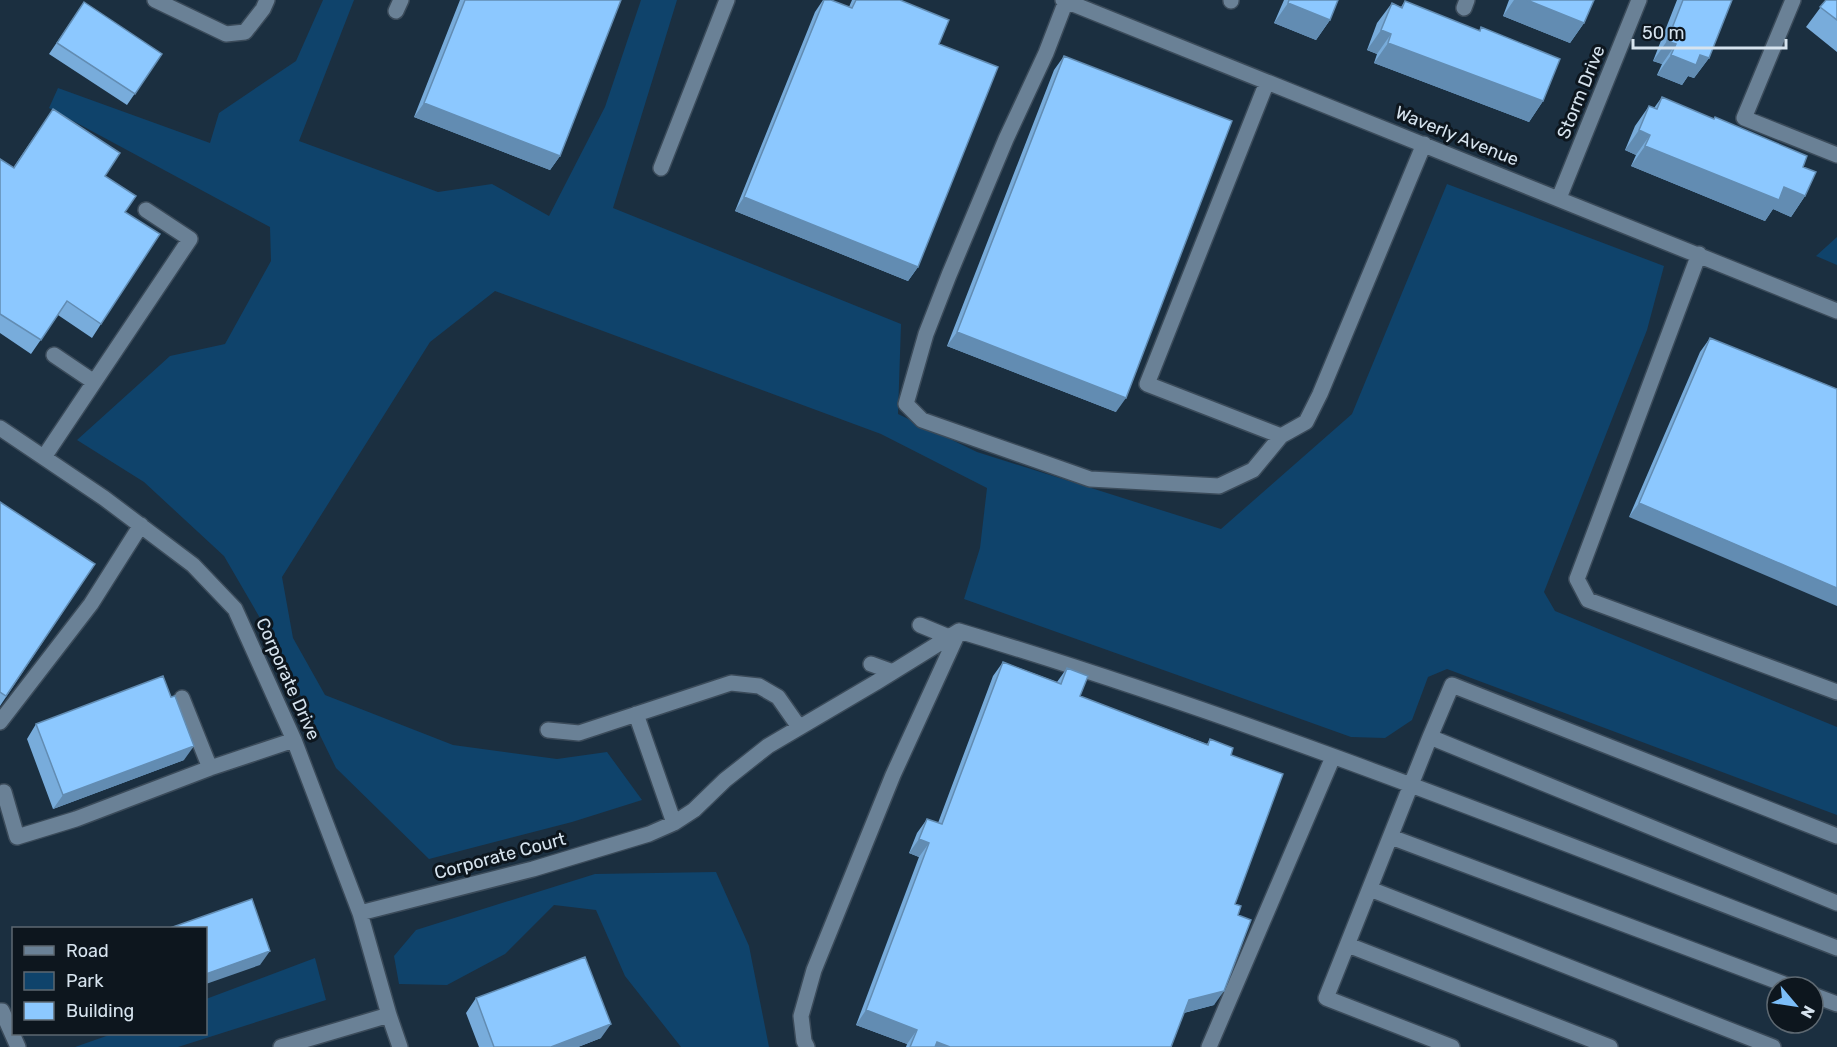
<svg xmlns="http://www.w3.org/2000/svg" width="1837" height="1047" viewBox="0 0 1837 1047" font-family="Rubik,sans-serif">
  <style>
    .green { fill: #0f436b }
    .lines { fill: none; stroke-linecap: round; stroke-linejoin: round }
    .minor-casing { stroke: #3b4b5a; stroke-width: 18 }
    .minor { stroke: #6a8196; stroke-width: 15 }
    .wall { fill: #78acdb }
    .shaded-wall { fill: #628cb2 }
    .building { fill: #8cc8ff; stroke: #628cb2; stroke-width: 1.5 }
    .labels { text-anchor: middle; dominant-baseline: central; stroke-width: 6; stroke-linejoin: round; paint-order: stroke }
    .street-label { font-size: 18px; fill: #d6e3ee; stroke: #0d161e }
  </style>
  <rect width="100%" height="100%" fill="#1b2f40"/>
  <!-- green -->
  <path class="green" d="M323 0H354L299 141 438 192 492 184 549 216 605 107 641 0H677L613 208 901 324 898 414 977 452 1221 529 1352 414 1447 184 1664 266 1647 330 1544 592 1555 611 1837 727V815L1447 669 1428 677 1412 720 1385 738 1351 737 964 599 980 548 987 488 881 434 495 291 430 342 282 577 293 638 325 695 453 745 557 759 607 752 642 800 572 822 429 859 336 768 278 649 224 556 144 482 77 440 170 356 225 344 271 261 270 227 49 108 58 88 210 143 219 113 296 61Z
    M1837 237V265L1816 256Z
    M716 872 749 946 769 1047H681L625 976 596 910 554 905 505 954 447 985 399 984 394 956 416 930 595 874Z
    M315 958 326 1000 178 1047H75L112 1034H206V999Z"/>
  <g class="lines">
    <!-- minor casing -->
    <g class="minor-casing">
      <path id="minor" d="M155 0 226 34 245 32 263 9 267 0
        M1063 0 1837 311
        M1793 0 1744 118 1837 155
        M1066 1 1046 53 1006 139 949 275 926 334 906 404 922 420 1090 479 1219 486 1253 470 1281 436
        M1231 1V0
        M1464 8 1467 0
        M396 11 401 0
        M1267 82 1147 384 1281 436 1306 422 1320 394 1424 144
        M661 168 727 0
        M1559 198 1639 0
        M1699 254 1577 579 1588 600 1837 692
        M54 355 94 382
        M0 428 104 498 193 565 235 609 294 740 360 913 389 1015 400 1047
        M44 457 190 239 146 210
        M920 625 949 637
        M871 664 893 672
        M182 698 210 768
        M636 714 674 823
        M0 722 91 604 141 525
        M548 730 579 733 731 683 759 686 778 697 799 727
        M1430 737 1837 903
        M4 792 17 837 76 819 210 768 294 740
        M1391 837 1792 987
        M1370 889 1773 1047
        M360 913 533 869 649 834 674 823 694 810 725 780 768 746 875 683 959 631C1257 720 1547 837 1837 948
        M1348 945 1610 1047
        M1813 995 1837 1004
        M0 1011H2L18 1047
        M281 1047 389 1015
        M807 1047 804 1041 801 1016 814 970 893 775 959 631
        M1209 1047 1333 757
        M1452 1047 1326 998 1430 737 1452 685 1837 836"/>
    </g>
    <!-- minor -->
    <use href="#minor" class="minor"/>
  </g>
  <!-- wall -->
  <path class="wall" d="M460 0H621L560 156 550 170 414 117Z
    M823 0H831L849 7 852 0H900L939 44 918 267 908 281 735 211 815 12Z
    M1284 0H1338L1330 20 1316 40 1274 23Z
    M1509 0H1594L1584 23 1570 43 1503 16Z
    M1677 0H1732L1709 58 1694 78 1688 76 1682 85 1657 75 1662 64 1653 61Z
    M1826 0H1837V52L1806 27Z
    M1405 1 1479 31 1481 27 1543 101 1529 122 1374 63 1377 54 1367 50 1377 23 1392 3 1401 7Z
    M84 2 162 54 127 105 49 54Z
    M1064 56 1116 412 947 346 1054 70Z
    M1662 97 1803 167 1805 196 1791 217 1773 209 1765 221 1631 166 1636 155 1625 150 1635 126 1649 106 1654 108Z
    M53 109 105 176 125 212 101 324 92 338 58 315 31 354 0 333V159L13 168Z
    M1710 338 1837 389 1629 517 1700 352Z
    M0 502 95 564 0 706Z
    M1003 662 1057 682 1067 668 1080 696 1207 744 1210 739 1231 755 1235 904 1238 915 1214 1005 1184 1013 1171 1047H906L907 1044 856 1025 919 857 909 853 917 833 927 819 938 823 993 676Z
    M36 724 184 760 53 809 27 739Z
    M476 998 601 1038 578 1047H479L466 1013Z"/>
  <!-- shaded-wall -->
  <path class="shaded-wall" d="M1514 0H1527L1584 23 1570 43 1503 16Z
    M1288 3 1330 20 1316 40 1274 23Z
    M1381 30 1391 34 1377 54 1367 50Z
    M1667 41 1676 44 1662 64 1653 61Z
    M1388 43 1543 101 1529 122 1374 63Z
    M1671 55H1700L1709 58 1694 78 1688 76 1682 85 1657 75Z
    M424 103 560 156 550 170 414 117Z
    M1639 130 1650 135 1636 155 1625 150Z
    M1645 146 1784 187 1805 196 1791 217 1773 209 1765 221 1631 166Z
    M744 197 918 267 908 281 735 211Z
    M957 332 1126 398 1116 412 947 346Z
    M1639 503 1837 588V606L1629 517Z
    M194 746 184 760 53 809 63 795Z
    M919 839 929 843 919 857 909 853Z
    M270 951 260 965 206 984V974Z
    M1224 991 1214 1005 1179 1014 1189 1000Z
    M866 1010 917 1030 907 1044 856 1025Z
    M611 1024 601 1038 578 1047H551Z
    M937 1042 950 1047H934Z"/>
  <!-- building -->
  <path class="building" d="M465 0H621L560 156 424 103Z
    M824 0H831L852 8 856 0H900L949 20 939 44 998 67 918 267 744 197Z
    M1289 0H1338L1330 20 1288 3Z
    M1527 0H1594L1584 23Z
    M1683 0H1732L1709 58 1700 55 1696 65 1671 55 1676 44 1667 41Z
    M1826 0H1837V20L1820 7Z
    M1405 1 1480 31 1481 27 1560 59 1543 101 1388 43 1391 34 1381 30 1392 3 1402 8Z
    M84 2 162 54 135 94 57 43Z
    M1064 56 1232 121 1126 398 957 332Z
    M1662 97 1714 119 1715 117 1807 156 1803 167 1816 172 1805 196 1784 187 1779 200 1645 146 1650 135 1639 130 1649 106 1657 109Z
    M53 109 120 153 105 176 136 196 125 212 160 234 101 324 67 301 41 340 0 314V159L14 168Z
    M1710 338 1837 389V588L1639 503Z
    M0 502 95 564 6 696 0 692Z
    M1003 662 1061 684 1067 668 1088 676 1080 696 1208 745 1210 739 1233 748 1231 755 1283 774 1235 904 1241 906 1238 915 1251 920 1224 991 1189 1000 1171 1047H950L937 1042 935 1047H910L917 1030 866 1010 929 843 919 839 927 819 942 824Z
    M163 676 171 697 175 696 194 746 63 795 36 724Z
    M252 899 270 951 206 974V928H170Z
    M585 957 611 1024 551 1047H494L476 998Z"/>
  <g class="labels">
    <!-- street labels -->
    <g class="street-label">
      <text transform="translate(1581 92) rotate(-68)">Storm Drive</text>
      <text transform="translate(1457 136) rotate(22)">Waverly Avenue</text>
      <text transform="translate(288 679) rotate(66)">Corporate Drive</text>
      <text transform="translate(500 856) rotate(-15)">Corporate Court</text>
    </g>
  </g>
  <!-- legend -->
  <rect x="12" y="927" width="195" height="108" fill="#0d161e" stroke="#5d6871" stroke-width="1.5"/>
  <rect x="24" y="946" width="30" height="9" fill="#6a8196" stroke="#5d6871" stroke-width="1.5"/>
  <text x="66" y="957" font-size="18" fill="#d6e3ee">Road</text>
  <rect x="24" y="972" width="30" height="18" fill="#0f436b" stroke="#5d6871" stroke-width="1.5"/>
  <text x="66" y="987" font-size="18" fill="#d6e3ee">Park</text>
  <rect x="24" y="1002" width="30" height="18" fill="#8cc8ff" stroke="#5d6871" stroke-width="1.5"/>
  <text x="66" y="1017" font-size="18" fill="#d6e3ee">Building</text>
  <!-- north arrow -->
  <g transform="translate(1795 1005) rotate(119)"><circle r="28" fill="#0d161e" stroke="#5d6871" stroke-width="1.5"/>
  <path d="M0-4.5L10 22L0 15L-10 22Z" fill="#7cbef9"/>
  <text y="-9" font-size="16" font-weight="bold" text-anchor="middle" fill="#d6e3ee">N</text>
  </g>
  <!-- scale -->
  <path d="M1633 39v9h153v-9" fill="none" stroke="#d6e3ee" stroke-width="3"/>
  <text x="1642" y="39" font-size="18" fill="#d6e3ee" stroke="#0d161e" stroke-width="4.5" paint-order="stroke">50 m</text>
</svg>
